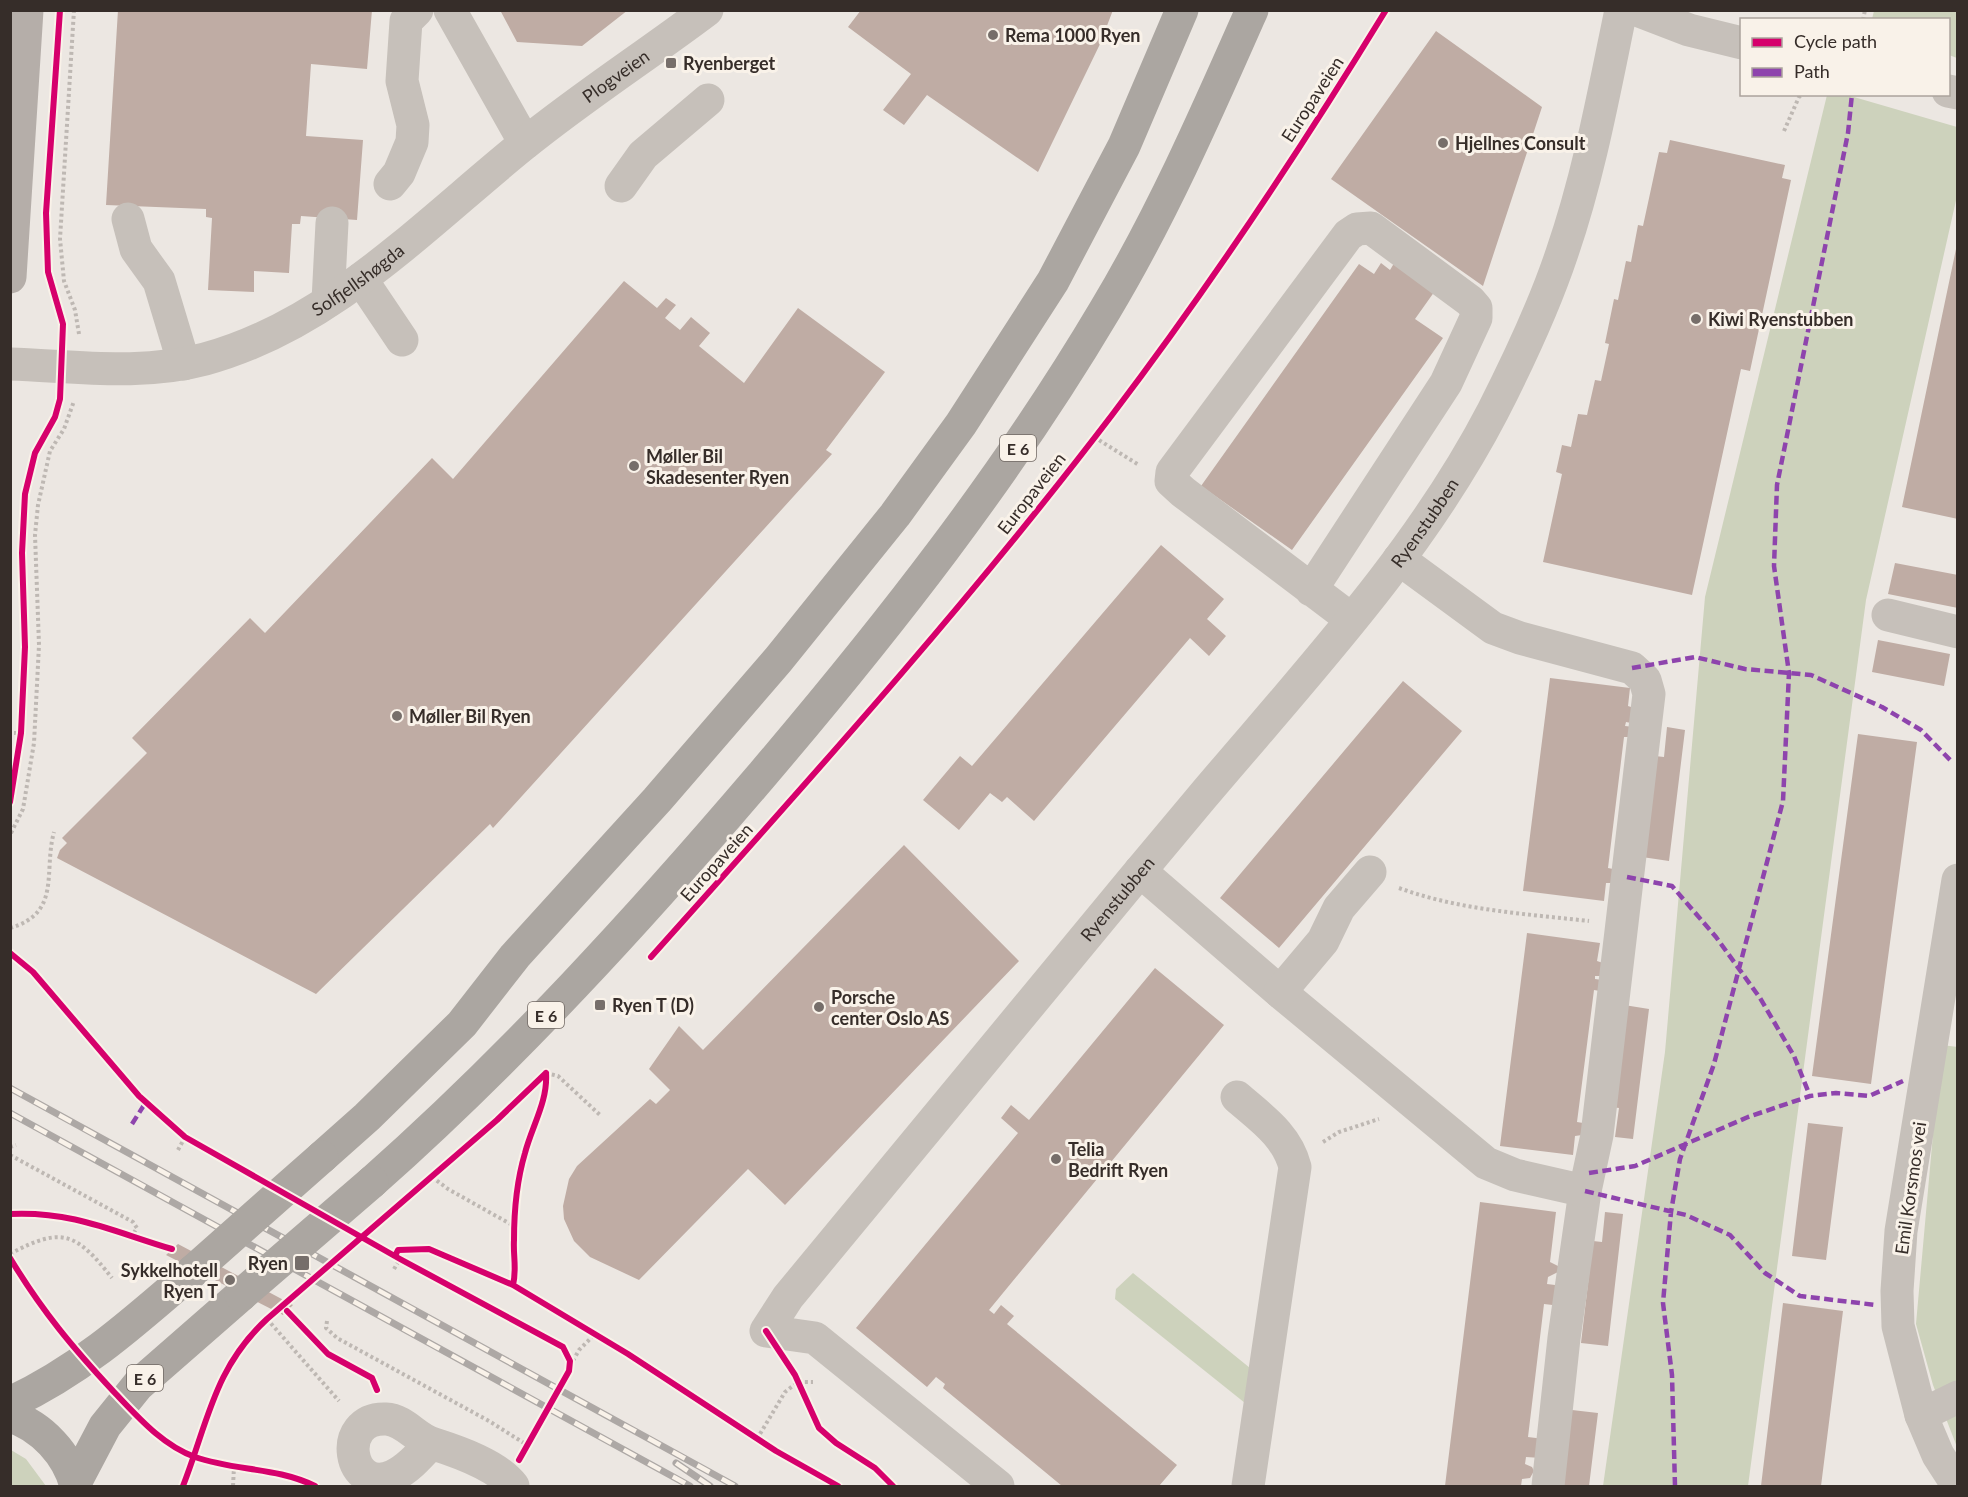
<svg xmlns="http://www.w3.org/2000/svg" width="1968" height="1497" viewBox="0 0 1968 1497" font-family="Lato,sans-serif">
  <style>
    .green { fill: #cdd2bc }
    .building { fill: #bfaca4 }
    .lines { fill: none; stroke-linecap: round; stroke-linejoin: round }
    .path { stroke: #beb8b3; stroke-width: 4; stroke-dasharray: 3 3; stroke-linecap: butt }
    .minor { stroke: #c6c0ba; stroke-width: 33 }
    .major { stroke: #b5aea9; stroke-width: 33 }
    .highway { stroke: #aba6a1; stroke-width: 33 }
    .rail-casing { stroke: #ada8a5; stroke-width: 7 }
    .rail { stroke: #f9f2e9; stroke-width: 4.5; stroke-dasharray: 14; stroke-linecap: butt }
    .highway-bridge { stroke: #aba6a1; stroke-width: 33 }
    .quiet { stroke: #8e44ad; stroke-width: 4.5; stroke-dasharray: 9 4.5; stroke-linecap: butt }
    .cycleway-casing { stroke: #f9f2e9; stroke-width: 10 }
    .cycleway { stroke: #d6006c; stroke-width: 6 }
    .poi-dot { fill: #766e6a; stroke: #f9f2e9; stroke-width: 2 }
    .labels { text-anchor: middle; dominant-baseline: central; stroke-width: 6; stroke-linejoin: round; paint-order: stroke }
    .shield { fill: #f9f2e9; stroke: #706863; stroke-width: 1.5 }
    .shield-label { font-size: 16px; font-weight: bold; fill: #362d29 }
    .poi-label { font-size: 18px; font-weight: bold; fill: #362d29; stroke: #f9f2e9; text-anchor: start }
    .street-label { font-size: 18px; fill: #362d29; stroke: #f9f2e9 }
  </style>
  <rect width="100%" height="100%" fill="#ece7e2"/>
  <!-- green -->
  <path class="green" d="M1874 11H1957V58L1949 55 1948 20 1872 19Z
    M1827 95H1847L1957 127V196L1866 600 1748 1486H1603L1665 1052 1705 597Z
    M1941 1045 1958 1047 1957 1447 1933 1385 1916 1324Z
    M1133 1273 1250 1368 1245 1403 1115 1299 1116 1289Z
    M11 1450 26 1459 46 1486H11Z"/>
  <!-- building -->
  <path class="building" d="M118 10H372L367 69 311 64 306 136 363 140 357 220 301 216 300 224H292L289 273 254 271V292L208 290 212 218 206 217V209L106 205Z
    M500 10H628L582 46 517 42Z
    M861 10H1113L1100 44 1038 172 927 95 904 125 883 110 911 74 848 27Z
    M1436 31 1542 107 1483 286 1331 179Z
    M1670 140 1785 165 1782 178 1791 180 1750 371 1741 369 1692 595 1543 562 1562 474 1556 472 1562 445 1571 447 1578 414 1587 415 1595 380 1601 381 1609 344 1605 343 1614 299 1618 300 1626 261 1631 262 1638 225 1643 226 1659 152 1667 153Z
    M1956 249H1958V519L1902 507Z
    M1396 260 1437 288 1415 319 1443 338 1292 550 1201 486 1359 264 1374 274 1381 263 1390 270Z
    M624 281 657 308 666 298 676 305 665 318 680 330 691 317 710 333 699 346 744 383 798 308 885 372 826 450 832 454 493 828 490 824 316 994 57 858 60 850 67 843 62 838 147 753 132 738 250 618 265 633 432 458 453 479Z
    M1161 545 1224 599 1207 619 1226 636 1209 656 1190 638 1034 821 1007 797 1002 802 990 793 959 830 923 800 960 756 972 766Z
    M1895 563 1958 575V608L1888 594Z
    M1878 640 1950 654 1944 686 1872 672Z
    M1550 678 1630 688 1628 706 1634 708 1631 723 1626 722 1625 726 1634 727 1633 737H1624L1608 868 1613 869 1612 883H1606L1604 901 1523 891Z
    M1403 681 1462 731 1279 948 1220 898Z
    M1667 727 1685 730 1669 861 1642 857 1655 756 1664 757Z
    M1858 734 1917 742 1871 1084 1812 1076Z
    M904 845 1019 961 785 1205 748 1169 639 1280 590 1257 574 1241 564 1219 563 1206 569 1179 577 1166 650 1099 656 1104 670 1090 649 1069 679 1026 703 1050Z
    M1527 933 1600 943 1597 961 1603 963 1600 976H1595V979L1602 980 1600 991 1594 990 1577 1122 1583 1123 1582 1135 1575 1136 1573 1155 1500 1146Z
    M1155 968 1224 1025 989 1310 994 1314 1001 1305 1014 1316 1007 1324 1177 1465 1159 1486H1062L943 1388 945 1384 936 1377 927 1387 856 1328 1018 1133 1001 1118 1011 1105 1029 1120Z
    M1624 1005 1649 1009 1633 1139 1615 1137 1619 1108 1611 1107Z
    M1808 1123 1843 1127 1826 1260 1792 1256Z
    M1480 1202 1556 1212 1550 1262 1558 1266V1272L1548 1277 1547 1284 1563 1286 1561 1306 1544 1304 1528 1437 1544 1439 1541 1458 1526 1457 1525 1464 1532 1467 1534 1471 1530 1478 1522 1479 1521 1486H1445Z
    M1605 1212 1623 1214 1608 1346 1581 1343 1593 1241 1602 1242Z
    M178 1244 293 1305 283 1315 166 1255Z
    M1783 1303 1843 1311 1821 1486H1761Z
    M1572 1410 1598 1413 1589 1486H1562Z"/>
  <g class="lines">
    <!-- path -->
    <path class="path" d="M74 10 60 239 64 281 75 310 79 334
      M1863 20 1865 10
      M1784 131 1799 97 1803 94
      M1094 437 1139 465
      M14 733H21
      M11 833 23 809 34 743 39 645 35 535 38 505 50 451 64 429 74 401
      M1399 888C1459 910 1526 914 1589 921
      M10 928C62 913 43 872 54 832
      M546 1073 558 1076 600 1115
      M1323 1142 1339 1132 1379 1119
      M10 1147 16 1145
      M178 1150 185 1137
      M10 1155 133 1222 137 1228 131 1237
      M432 1177 448 1189 514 1226
      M10 1254C63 1225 77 1234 112 1278
      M394 1269 400 1259
      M267 1319 339 1401
      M327 1321 326 1328 337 1338 489 1421 527 1445
      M570 1366 579 1350 595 1334
      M757 1439 785 1392 798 1382H813
      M233 1486 234 1467"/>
    <!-- minor -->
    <g class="minor">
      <path d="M450 10 525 143"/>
      <path d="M1637 10 1689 30 1742 43"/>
      <path d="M1948 91 1958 93"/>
      <path d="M390 184 399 173 412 142 413 125 402 81 406 21 417 10"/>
      <path d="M621 186 643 155 708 100"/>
      <path d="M128 219 136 249 159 281 184 364"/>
      <path d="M361 279 402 340"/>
      <path d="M328 301 332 223"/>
      <path id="s1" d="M10 364C74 366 142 376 205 359 330 325 425 224 523 145 582 97 646 56 707 10"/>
      <path d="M1399 559 1493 628 1520 638 1632 668 1645 680 1649 694 1597 1135 1585 1191 1564 1338 1548 1486"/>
      <path d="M1311 590 1446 383 1476 318V308L1470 301 1371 228 1357 229 1348 235 1172 472 1171 481 1183 492 1351 619"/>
      <path d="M1888 615 1958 632"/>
      <path d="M1140 871 1280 992 1486 1163 1515 1175 1585 1191"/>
      <path d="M1958 880 1901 1231 1897 1291 1898 1326 1921 1415 1938 1455 1958 1486"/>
      <path d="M1280 992 1323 941 1339 908 1370 872"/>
      <path d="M1237 1097C1261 1118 1287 1135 1295 1167L1248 1486"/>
      <path d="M1921 1415 1958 1397"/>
      <path d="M431 1443C420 1455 408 1469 393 1476 348 1496 335 1417 386 1419 405 1420 416 1439 434 1444 459 1452 497 1465 513 1486"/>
      <path id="s2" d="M998 1486 815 1338 766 1331 788 1297C925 1130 1063 963 1202 797 1305 675 1419 554 1493 411 1519 360 1544 307 1562 253 1589 175 1604 92 1621 10"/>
    </g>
    <!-- major -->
    <path class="major" d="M10 277 27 10"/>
    <!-- highway -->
    <path class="highway" d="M322 1157 367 1117 462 1024 515 956 657 800 778 660 895 515 961 424 1053 281 1124 146 1182 10
      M372 1182C513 1057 640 918 762 775 887 628 1006 477 1105 310 1162 215 1207 112 1252 10
      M10 1403C81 1370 134 1322 193 1271
      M10 1416C42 1426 68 1455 76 1486
      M75 1483 105 1426 138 1385 241 1295"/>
    <!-- rail casing -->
    <g class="rail-casing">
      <path id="rail" d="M10 1088 735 1486
        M10 1113 690 1486
        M676 1463 710 1486"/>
    </g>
    <!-- rail -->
    <use href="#rail" class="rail"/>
    <!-- highway-bridge -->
    <path class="highway-bridge" d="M193 1271 322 1157
      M241 1295 372 1182"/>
    <!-- quiet -->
    <path class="quiet" d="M1632 668 1695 657 1745 669 1811 675 1882 707 1921 730 1953 763
      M1627 877 1672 886 1716 937 1760 998 1794 1056 1810 1096
      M132 1124 146 1102
      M1589 1173 1635 1166 1748 1117 1810 1096 1836 1093 1869 1096 1903 1081
      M1585 1191 1686 1215 1730 1235 1765 1273 1800 1296 1876 1305
      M1675 1486 1672 1375 1663 1303 1671 1212 1680 1159 1714 1064 1783 801 1789 673 1774 566 1777 485 1848 133 1852 94"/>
    <!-- cycleway casing -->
    <g class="cycleway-casing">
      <path id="cycleway" d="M10 802 21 733 25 647 22 553 25 494 35 453 55 417 60 399 63 324 48 272 46 213 60 10
        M10 953 33 972 139 1096 185 1137 400 1259 563 1347 570 1361 569 1371 519 1460
        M651 957C809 780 968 604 1112 415 1210 286 1301 149 1386 10
        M10 1214C74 1211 114 1232 172 1249
        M395 1256 398 1250 429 1249 513 1285 628 1354 776 1451 838 1486
        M10 1258C42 1311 73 1348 114 1392 138 1417 162 1445 195 1457 235 1471 276 1467 315 1486
        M513 1285C517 1269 513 1256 514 1240 514 1211 517 1180 525 1153 532 1126 548 1101 546 1073
        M287 1311 328 1354 372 1378 377 1390
        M766 1331 795 1375 819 1428 836 1443 875 1468 893 1486
        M183 1486C208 1422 214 1368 267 1319L497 1120 546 1073"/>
    </g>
    <!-- cycleway -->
    <use href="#cycleway" class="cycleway"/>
  </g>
  <!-- markers -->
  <g class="poi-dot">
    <circle cx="993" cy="35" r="6"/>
    <rect x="665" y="57" width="12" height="12" rx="3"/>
    <circle cx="1443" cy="143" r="6"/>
    <circle cx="1696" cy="319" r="6"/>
    <circle cx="634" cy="466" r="6"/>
    <circle cx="397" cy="716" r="6"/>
    <rect x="594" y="999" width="12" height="12" rx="3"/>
    <circle cx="819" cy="1007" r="6"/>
    <circle cx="1056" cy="1159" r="6"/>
    <rect x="294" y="1255" width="16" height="16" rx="3"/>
    <circle cx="230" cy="1280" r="6"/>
  </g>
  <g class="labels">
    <!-- shield labels -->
    <g class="shield">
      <rect x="1000" y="435" width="36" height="26" rx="4.5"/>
      <rect x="528" y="1002" width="36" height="26" rx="4.5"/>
      <rect x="127" y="1365" width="36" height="26" rx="4.5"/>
    </g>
    <g class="shield-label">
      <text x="1018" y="448">E 6</text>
      <text x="546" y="1015">E 6</text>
      <text x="145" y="1378">E 6</text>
    </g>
    <!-- poi labels -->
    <g class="poi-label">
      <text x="1005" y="35">Rema 1000 Ryen</text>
      <text x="683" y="63">Ryenberget</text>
      <text x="1455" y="143">Hjellnes Consult</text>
      <text x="1708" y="319">Kiwi Ryenstubben</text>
      <text x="646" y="456">Møller Bil<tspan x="646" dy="21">Skadesenter Ryen</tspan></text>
      <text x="409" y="716">Møller Bil Ryen</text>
      <text x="831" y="997">Porsche<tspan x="831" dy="21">center Oslo AS</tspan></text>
      <text x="612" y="1005">Ryen T (D)</text>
      <text x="1068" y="1149">Telia<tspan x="1068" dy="21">Bedrift Ryen</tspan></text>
      <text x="288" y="1263" text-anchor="end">Ryen</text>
      <text x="218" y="1270" text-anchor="end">Sykkelhotell<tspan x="218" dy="21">Ryen T</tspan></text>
    </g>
    <!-- street labels -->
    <g class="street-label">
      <text stroke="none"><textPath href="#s1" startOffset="698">Plogveien</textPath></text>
      <text transform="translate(1312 99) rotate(-57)">Europaveien</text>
      <text stroke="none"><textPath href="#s1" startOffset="369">Solfjellshøgda</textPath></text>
      <text transform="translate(1031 493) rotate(-52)">Europaveien</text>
      <text stroke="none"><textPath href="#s2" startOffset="1328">Ryenstubben</textPath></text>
      <text transform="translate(716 862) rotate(-48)">Europaveien</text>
      <text stroke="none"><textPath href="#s2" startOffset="842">Ryenstubben</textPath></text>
      <text transform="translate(1910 1188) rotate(-82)">Emil Korsmos vei</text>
    </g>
  </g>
  <!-- border -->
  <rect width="1968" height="1497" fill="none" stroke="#362d29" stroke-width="24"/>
  <!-- legend -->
  <rect x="1740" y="18" width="210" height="78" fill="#f9f2e9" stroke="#aba39c" stroke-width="1.5"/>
  <rect x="1752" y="38" width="30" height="9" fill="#d6006c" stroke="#aba39c" stroke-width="1.5"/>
  <text x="1794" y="48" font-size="18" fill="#362d29">Cycle path</text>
  <rect x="1752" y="68" width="30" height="9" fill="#8e44ad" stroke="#aba39c" stroke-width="1.5"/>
  <text x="1794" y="78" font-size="18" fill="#362d29">Path</text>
</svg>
